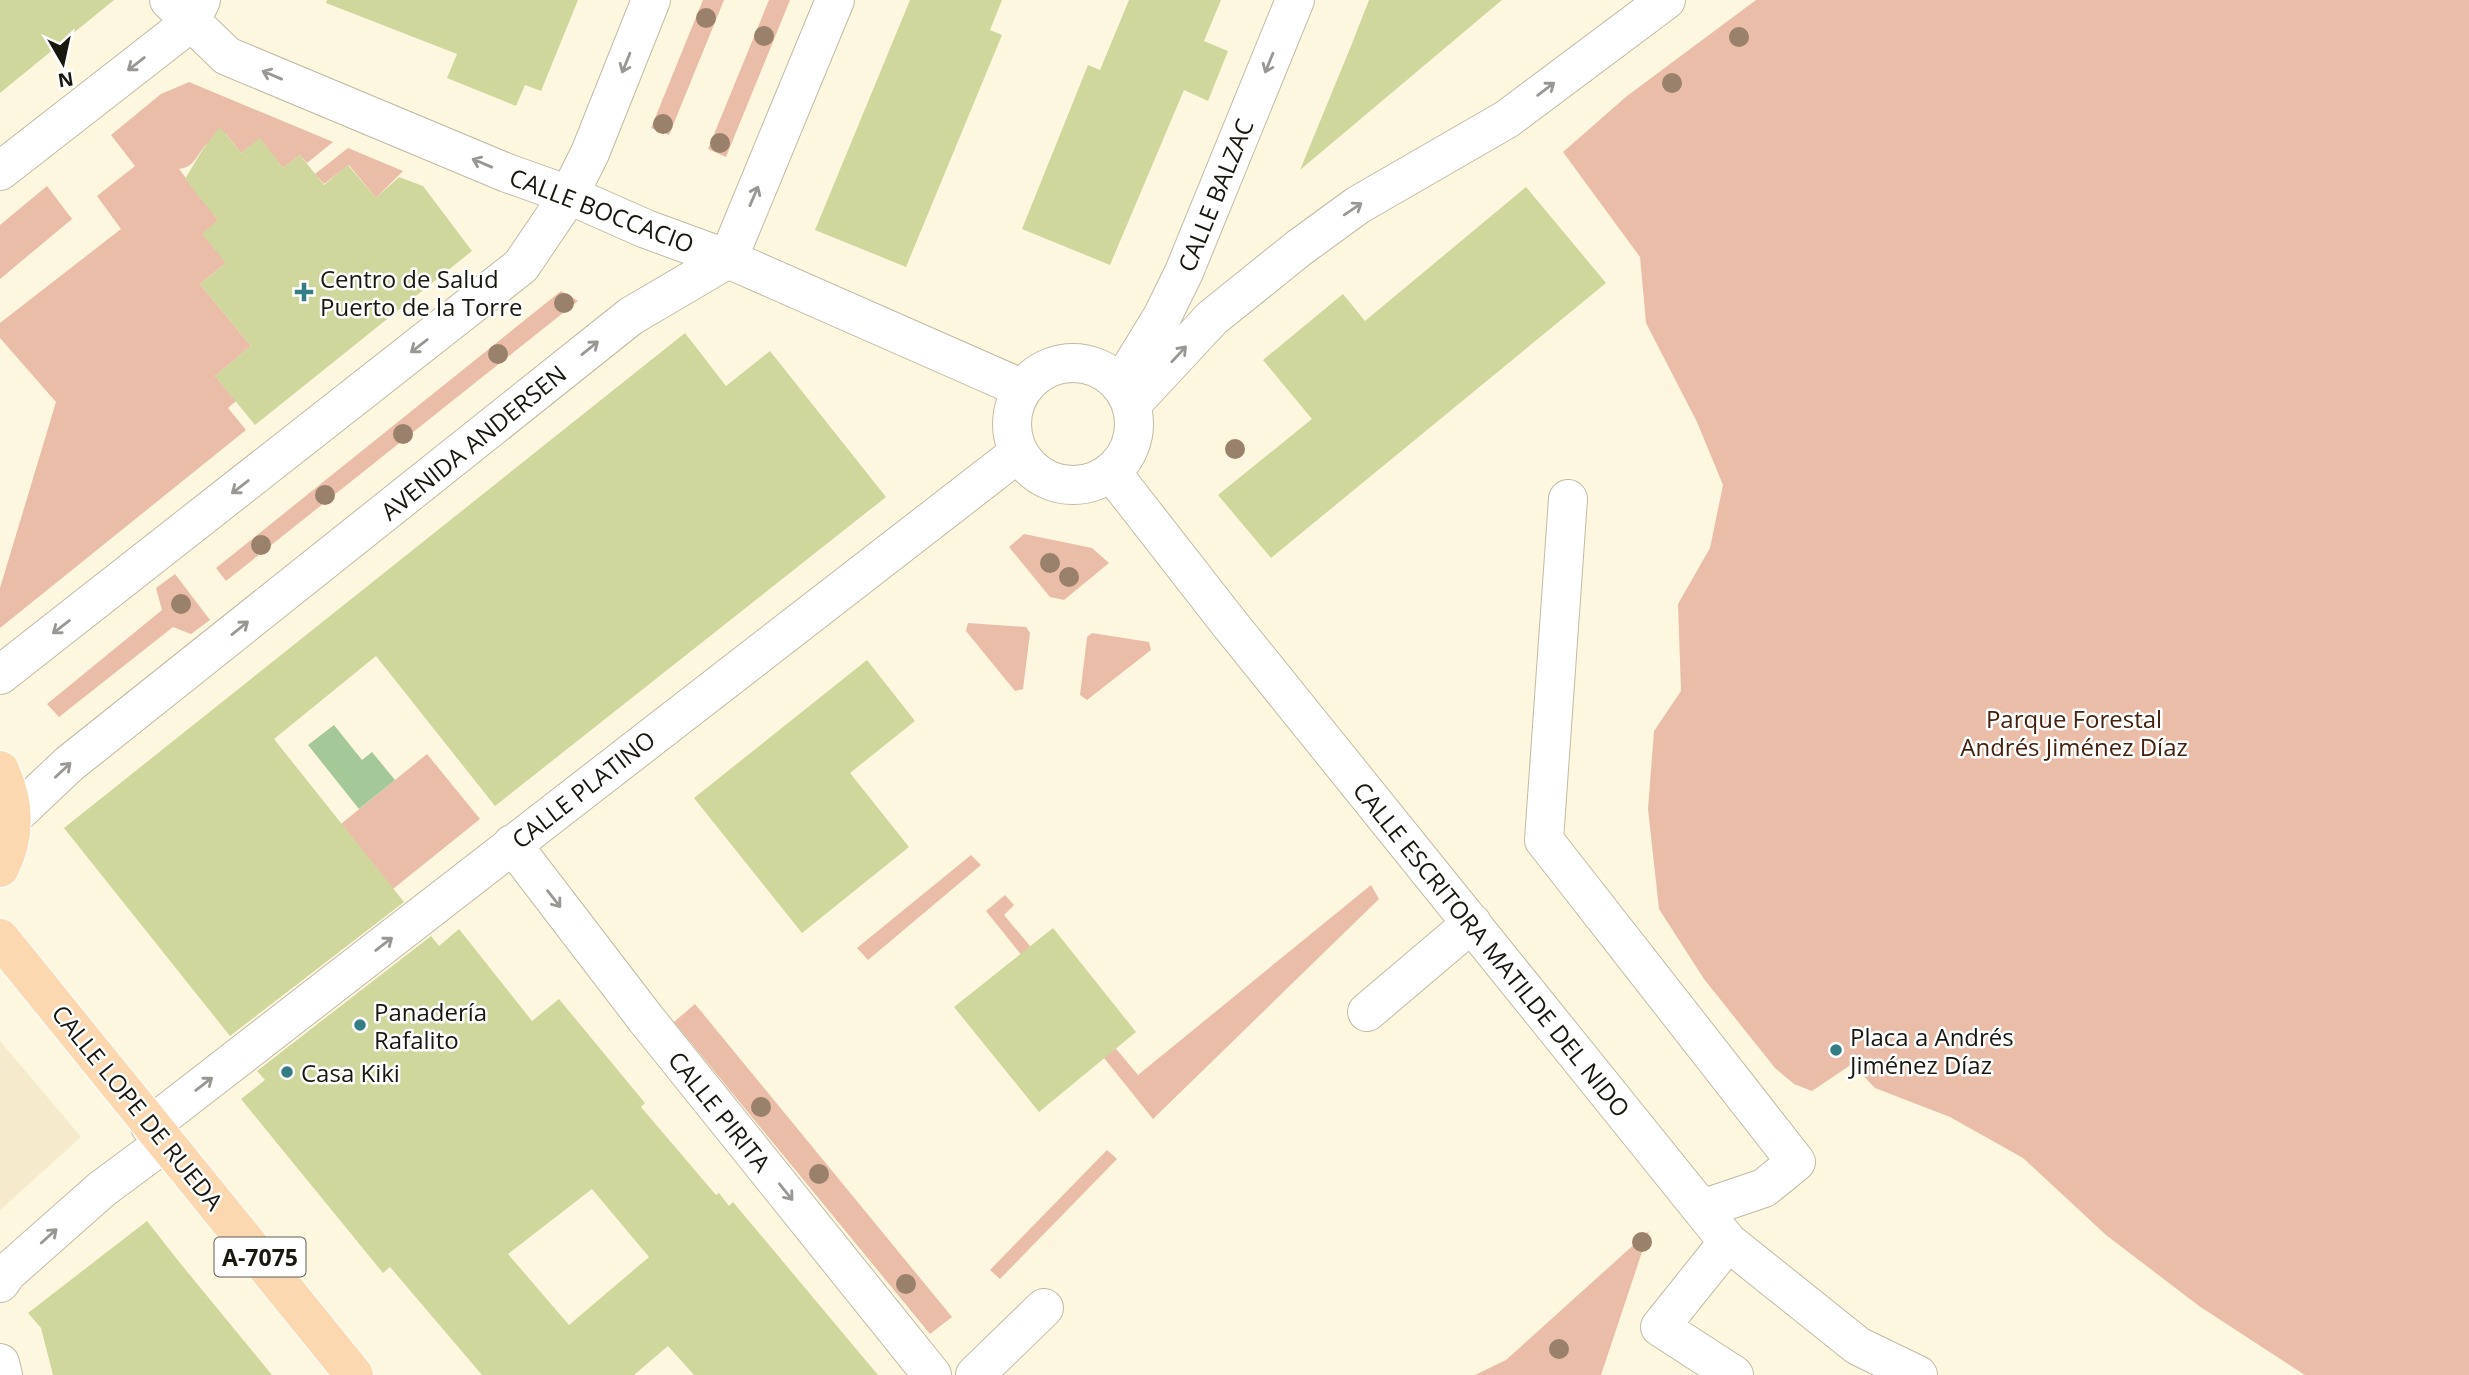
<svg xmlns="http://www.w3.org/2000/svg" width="2469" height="1375" viewBox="0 0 2469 1375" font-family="'Open Sans',sans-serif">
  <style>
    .built { fill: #f5ebcc }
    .green { fill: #e9bda8 }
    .water { fill: #a4c897 }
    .building { fill: #cfd79d; fill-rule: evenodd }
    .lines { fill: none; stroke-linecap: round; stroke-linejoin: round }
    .minor-casing { stroke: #c1baa4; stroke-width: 40 }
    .major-casing { stroke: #fff; stroke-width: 40 }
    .minor { stroke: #fff; stroke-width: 38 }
    .major { stroke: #fbd8af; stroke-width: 38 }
    .tree { fill: #99816c }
    .oneway { stroke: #989793 }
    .poi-dot { fill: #357d84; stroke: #fff; stroke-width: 2.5 }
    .labels { text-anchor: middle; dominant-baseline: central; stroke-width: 5; stroke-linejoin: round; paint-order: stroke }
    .shield { fill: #fff; stroke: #5f5d57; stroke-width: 2 }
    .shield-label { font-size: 23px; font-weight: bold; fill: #1a170f }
    .street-label { font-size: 24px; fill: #1a170f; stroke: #fff }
    .poi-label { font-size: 24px; fill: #1a170f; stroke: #fff; text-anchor: start }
    .park-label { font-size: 24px; fill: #46210d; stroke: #fff }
  </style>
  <rect width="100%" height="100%" fill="#fef7df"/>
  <!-- built -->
  <path class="built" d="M0 1041 81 1137 0 1210Z"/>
  <!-- green -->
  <path class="green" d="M703 0H724L669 135 651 128Z
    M769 0H790L726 157 708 149Z
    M1756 0H2469V1375H2305L2199 1306 2106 1235 2023 1158 1950 1117 1875 1088 1852 1064 1812 1091 1794 1084 1775 1068 1704 979 1659 909 1648 809 1654 731 1681 691 1678 604 1710 548 1723 485 1697 422 1646 323 1640 257 1563 152 1627 96Z
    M189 82 333 142 307 163 300 155 283 168 260 139 241 153 226 134 223 135C216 138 209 141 204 147 196 157 194 167 179 169L218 220 226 263 200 284 251 346 215 376 236 401 228 408 246 430 0 628V588L56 402 0 338V323L121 229 97 196 135 166 111 135 161 94Z
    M348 148 403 171 376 198 349 165 324 184 315 174Z
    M47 186 72 219 0 279V225Z
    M561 291 578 301 226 581 216 568Z
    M1024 534 1092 548 1109 563 1064 600 1050 597 1009 547Z
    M175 574 210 620 191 634 173 627 59 717 47 704 162 610 156 588Z
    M968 623 1026 627 1030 633 1023 689 1015 691 966 631Z
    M1092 633 1149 642 1151 650 1087 700 1080 695 1087 637Z
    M427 754 480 819 393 889 341 824Z
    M971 855 981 865 868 960 857 948Z
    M1371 885 1379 899 1153 1119 986 911 1005 895 1014 905 1004 915 1138 1075Z
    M695 1004 952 1317 930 1334 674 1022Z
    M1107 1150 1117 1159 1000 1279 990 1270Z
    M1649 1231 1601 1375H1475L1506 1360Z"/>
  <!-- water -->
  <path class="water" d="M334 725 362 760 372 752 395 780 359 809 308 745Z"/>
  <!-- building -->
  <path class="building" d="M0 0H114L0 93Z
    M327 0H578L541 91 525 85 516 106 447 78 457 54 326 3Z
    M910 0H1002L990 30 1002 35 906 267 815 230Z
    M1129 0H1221L1204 41 1228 51 1208 101 1184 90 1110 265 1022 229 1088 65 1100 70Z
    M1369 0H1502L1300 170 1351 46Z
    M220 127 241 153 260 138 283 168 300 155 324 185 348 165 376 198 399 177 423 186 472 251 255 425 215 376 251 346 200 284 226 263 202 234 218 220 185 179 203 149Z
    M1526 187 1606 283 1271 558 1218 495 1312 419 1263 360 1343 294 1365 321Z
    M685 333 726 386 770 351 886 497 495 806 376 656 274 739 404 902 230 1036 64 828Z
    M867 660 915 721 850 773 909 847 802 933 694 798Z
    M1053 928 1136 1032 1039 1112 954 1007Z
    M459 929 532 1021 559 999 645 1103 641 1107 716 1195 719 1193 729 1206 733 1202 878 1375H694L668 1346 634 1375H482L390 1267 383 1273 241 1099 265 1080 257 1071 431 936 439 946ZM592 1189 649 1257 569 1325 508 1254Z
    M147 1221 180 1263 272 1375H53L41 1328 28 1313Z"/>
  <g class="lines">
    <!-- minor casing -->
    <g class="minor-casing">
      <path id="minor" d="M169 0 227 56 507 173 569 195 646 229 728 259 1021 388
        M0 171 190 23 201 0
        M1012 424a61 61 0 1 1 122 0a61 61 0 1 1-122 0Z
        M1121 384 1162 317 1184 272 1295 0
        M1132 404 1212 318 1299 248 1358 205 1507 119 1666 0
        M1112 473 1229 623 1728 1242 1858 1346 1918 1375
        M1568 499 1544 840 1796 1162 1764 1188 1702 1209
        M0 675 521 266 569 195 590 153 651 0
        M13 817 69 764 631 316 728 259 835 0
        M512 844 646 1019 932 1375
        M1367 1012 1472 923
        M150 1126 1017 454
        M1728 1242 1660 1327 1734 1375
        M0 1283 7 1273 102 1189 164 1143
        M0 1363 3 1375
        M975 1375 1044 1308"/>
    </g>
    <!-- major casing -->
    <g class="major-casing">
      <path id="major" d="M0 770C15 803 16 836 0 868
        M0 938 354 1375"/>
    </g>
    <!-- minor -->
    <use href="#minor" class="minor"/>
    <!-- major -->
    <use href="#major" class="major"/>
  </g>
  <!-- trees -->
  <g class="tree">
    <circle cx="706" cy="18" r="10"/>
    <circle cx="764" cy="36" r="10"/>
    <circle cx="1739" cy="37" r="10"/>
    <circle cx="1672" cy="83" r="10"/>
    <circle cx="663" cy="124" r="10"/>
    <circle cx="720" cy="143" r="10"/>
    <circle cx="564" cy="303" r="10"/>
    <circle cx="498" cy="354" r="10"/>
    <circle cx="403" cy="434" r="10"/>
    <circle cx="1235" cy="449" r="10"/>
    <circle cx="325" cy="495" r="10"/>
    <circle cx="261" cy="545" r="10"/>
    <circle cx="1050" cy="563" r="10"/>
    <circle cx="1069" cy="577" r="10"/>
    <circle cx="181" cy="604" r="10"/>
    <circle cx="761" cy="1107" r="10"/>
    <circle cx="819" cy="1174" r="10"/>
    <circle cx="1642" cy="1242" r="10"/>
    <circle cx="906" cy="1284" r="10"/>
    <circle cx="1559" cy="1349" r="10"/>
  </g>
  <!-- one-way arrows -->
  <defs><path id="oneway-shaft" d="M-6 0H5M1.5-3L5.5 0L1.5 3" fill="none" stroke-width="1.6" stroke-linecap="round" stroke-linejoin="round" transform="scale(1.75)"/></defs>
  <g class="oneway">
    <use href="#oneway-shaft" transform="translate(626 63) rotate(112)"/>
    <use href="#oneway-shaft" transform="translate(1269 63) rotate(112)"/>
    <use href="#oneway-shaft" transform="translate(136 64) rotate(142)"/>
    <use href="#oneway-shaft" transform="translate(272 75) rotate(-157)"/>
    <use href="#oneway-shaft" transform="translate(1546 89) rotate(-37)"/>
    <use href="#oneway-shaft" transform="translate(482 163) rotate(-157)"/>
    <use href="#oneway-shaft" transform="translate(754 196) rotate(-67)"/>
    <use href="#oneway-shaft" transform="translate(1353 209) rotate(-34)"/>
    <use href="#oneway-shaft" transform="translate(419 346) rotate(142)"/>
    <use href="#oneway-shaft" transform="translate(590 348) rotate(-39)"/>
    <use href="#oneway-shaft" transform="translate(1179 354) rotate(-47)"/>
    <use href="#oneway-shaft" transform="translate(240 487) rotate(142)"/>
    <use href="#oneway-shaft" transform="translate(61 627) rotate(142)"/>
    <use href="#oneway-shaft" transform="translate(240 628) rotate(-39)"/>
    <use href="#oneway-shaft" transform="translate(63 770) rotate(-43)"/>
    <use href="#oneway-shaft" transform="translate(554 899) rotate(52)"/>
    <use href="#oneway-shaft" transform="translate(384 944) rotate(-38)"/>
    <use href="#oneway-shaft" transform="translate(204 1084) rotate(-38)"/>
    <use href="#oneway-shaft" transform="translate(786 1192) rotate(51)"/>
    <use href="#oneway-shaft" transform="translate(49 1236) rotate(-42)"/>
  </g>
  <!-- markers -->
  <g class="poi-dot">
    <path d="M300.5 281.5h7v7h7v7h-7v7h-7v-7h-7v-7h7z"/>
    <circle cx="360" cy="1025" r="7"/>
    <circle cx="1836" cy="1050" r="7"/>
    <circle cx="287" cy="1072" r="7"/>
  </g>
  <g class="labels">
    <!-- shield labels -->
    <rect class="shield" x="214.5" y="1237.5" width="91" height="39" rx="5"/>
    <g class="shield-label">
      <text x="260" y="1257">A-7075</text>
    </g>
    <!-- street labels -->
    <g class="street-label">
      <text transform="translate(1215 195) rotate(-68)">CALLE BALZAC</text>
      <text transform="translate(602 210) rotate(21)">CALLE BOCCACIO</text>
      <text transform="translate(473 442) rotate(-39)">AVENIDA ANDERSEN</text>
      <text transform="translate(583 789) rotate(-38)">CALLE PLATINO</text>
      <text transform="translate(1492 949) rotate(51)">CALLE ESCRITORA MATILDE DEL NIDO</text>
      <text transform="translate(138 1107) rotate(51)">CALLE LOPE DE RUEDA</text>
      <text transform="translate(720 1111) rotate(51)">CALLE PIRITA</text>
    </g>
    <!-- poi labels -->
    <g class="poi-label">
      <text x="320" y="278">Centro de Salud<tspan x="320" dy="28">Puerto de la Torre</tspan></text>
      <text x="374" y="1011">Panadería<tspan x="374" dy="28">Rafalito</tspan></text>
      <text x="1850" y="1036">Placa a Andrés<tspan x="1850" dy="28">Jiménez Díaz</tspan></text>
      <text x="301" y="1072">Casa Kiki</text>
    </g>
    <!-- park labels -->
    <g class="park-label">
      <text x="2074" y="718">Parque Forestal<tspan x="2074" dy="28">Andrés Jiménez Díaz</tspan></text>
    </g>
  </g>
  <!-- north arrow -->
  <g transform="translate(63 63) rotate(171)" stroke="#ffffff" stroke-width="5" paint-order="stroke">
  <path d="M0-5L12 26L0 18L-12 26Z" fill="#1a170f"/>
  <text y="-10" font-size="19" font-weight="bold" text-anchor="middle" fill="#1a170f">N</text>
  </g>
</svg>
